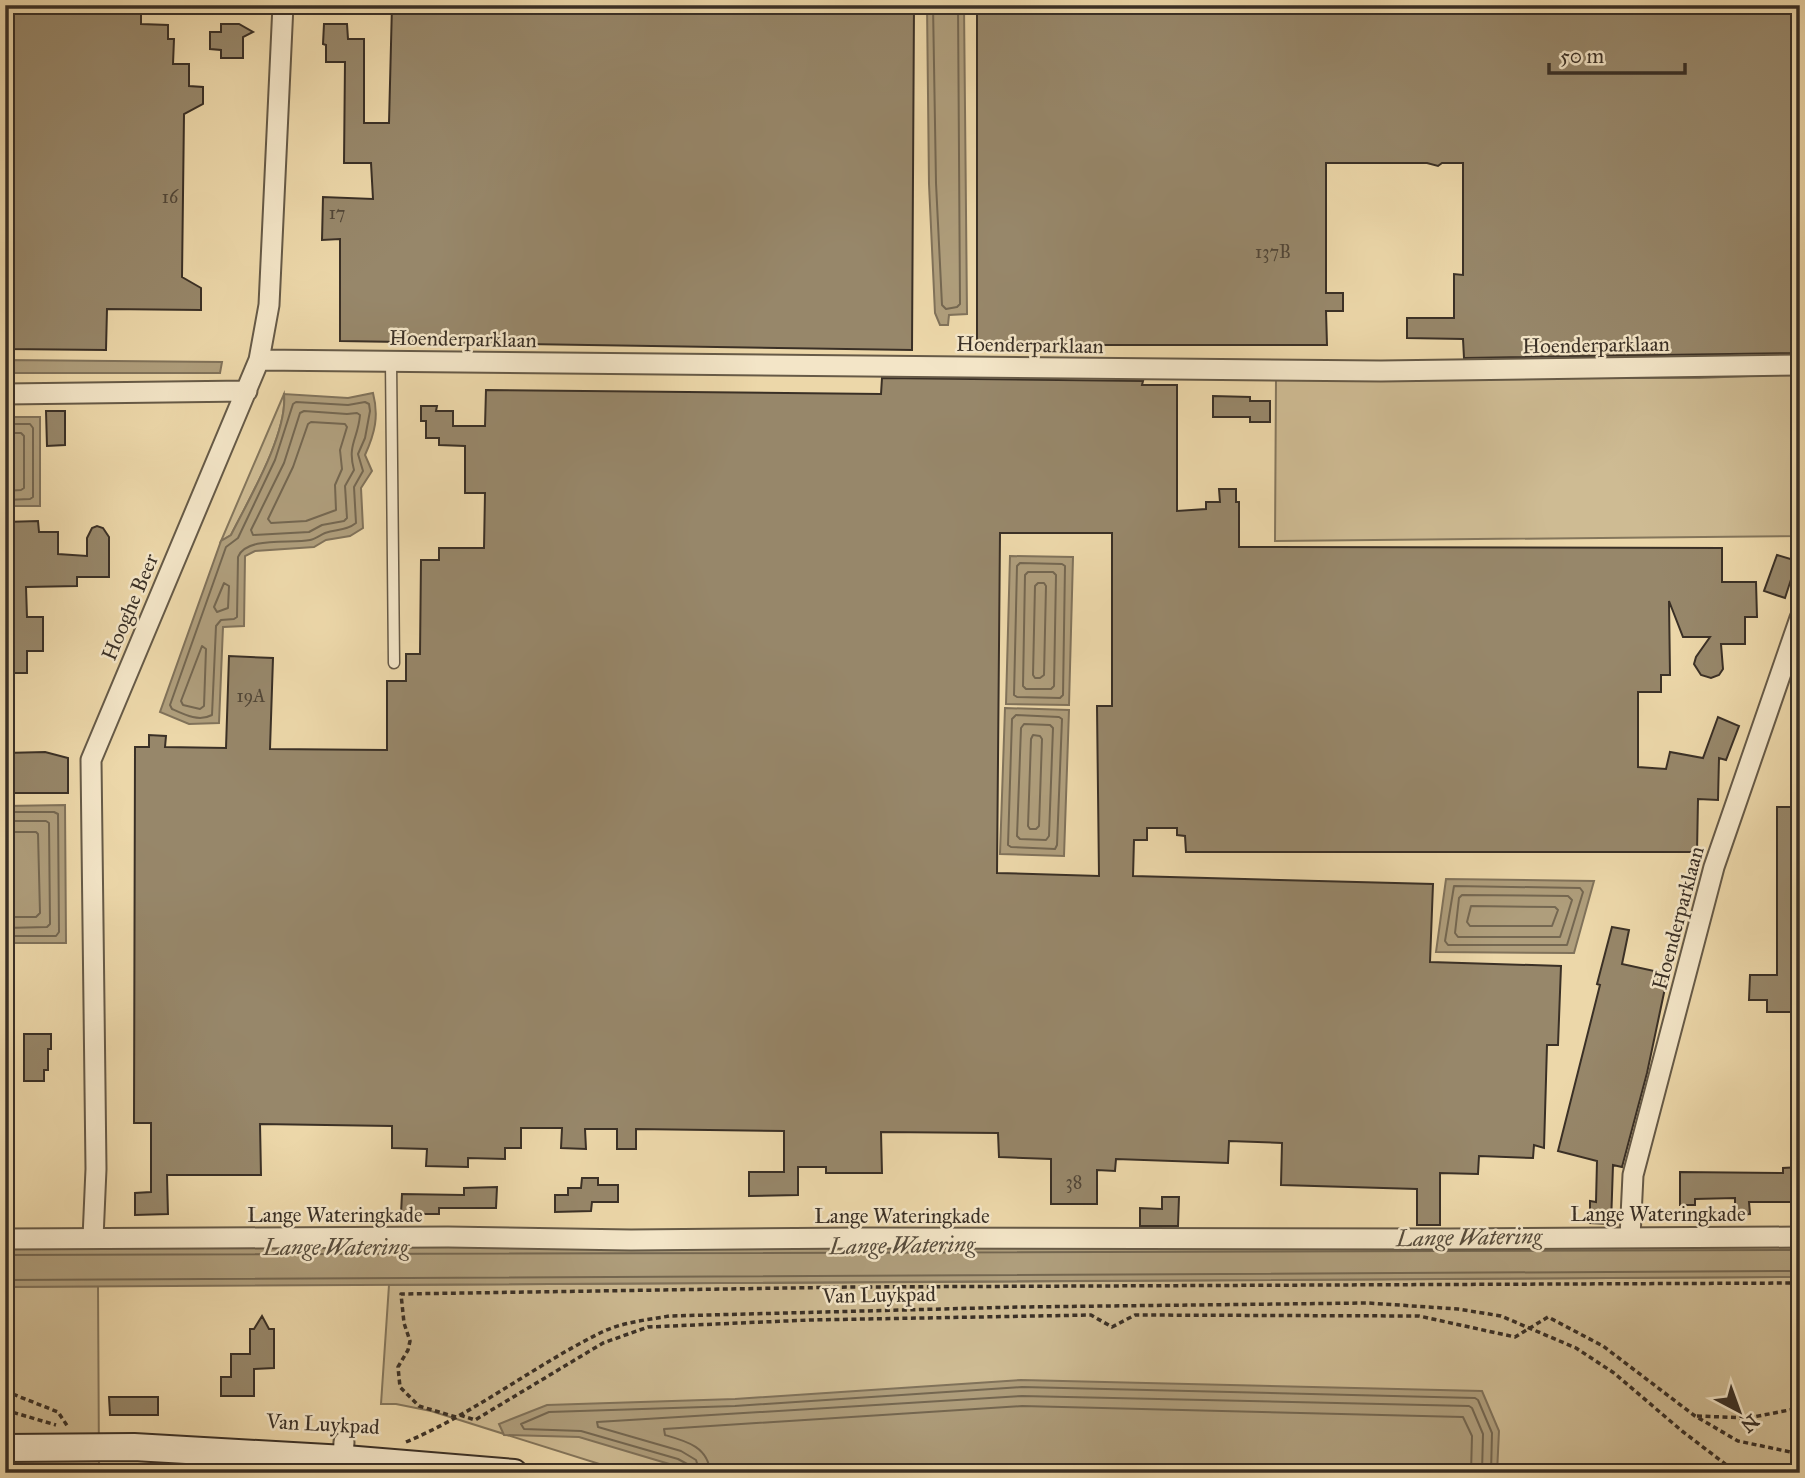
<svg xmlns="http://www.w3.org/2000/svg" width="1805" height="1478" viewBox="0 0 1805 1478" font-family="'IM FELL Great Primer',serif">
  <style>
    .green { fill: #cebb93; stroke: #84765c; stroke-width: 2 }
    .water { fill: #af9e7c; stroke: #80725a; stroke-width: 2 }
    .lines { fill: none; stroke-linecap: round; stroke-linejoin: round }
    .shore { stroke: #746751; stroke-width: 2 }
    .building { fill: #97876a; stroke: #3a3026; stroke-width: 2; fill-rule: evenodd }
    .lane-casing { stroke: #665a47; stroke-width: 13 }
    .street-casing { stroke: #665a47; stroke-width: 23 }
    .secondary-casing { stroke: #3a3026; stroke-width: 30 }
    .path { stroke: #3a3026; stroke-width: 3.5; stroke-dasharray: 5 3.5; stroke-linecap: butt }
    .lane { stroke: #f3e5c7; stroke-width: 10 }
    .street { stroke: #f3e5c7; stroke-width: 19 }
    .secondary { stroke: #f3e5c7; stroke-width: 26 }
    .labels { text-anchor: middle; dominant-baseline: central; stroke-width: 5; stroke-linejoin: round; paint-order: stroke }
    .number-label { font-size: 18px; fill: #514637 }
    .street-label { font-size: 21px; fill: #3a3026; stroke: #f3e5c7 }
    .water-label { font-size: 23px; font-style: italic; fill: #574c3c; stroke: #f3e5c7 }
  </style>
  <rect width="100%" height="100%" fill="#ecd7a9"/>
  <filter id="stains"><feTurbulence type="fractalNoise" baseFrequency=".00286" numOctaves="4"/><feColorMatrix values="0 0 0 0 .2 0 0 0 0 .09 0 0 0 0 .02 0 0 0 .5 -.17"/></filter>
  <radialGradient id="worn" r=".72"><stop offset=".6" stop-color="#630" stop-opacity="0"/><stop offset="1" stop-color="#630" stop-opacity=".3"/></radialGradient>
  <!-- green -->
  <path class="green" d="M1800 374V536L1275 541 1276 378H1699Z
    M284 394C288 433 249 499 231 535L221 541Z
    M1800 1277V1473H628L431 1411 396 1404H381L389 1285Z
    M98 1286 99 1467 5 1468V1287Z"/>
  <!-- water -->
  <path class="water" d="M927 5H964L967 314 949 315 948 325H940L935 313 929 184Z
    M5 360 222 362 220 373H5Z
    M373 393C379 416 375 433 365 455L372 471 361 488 363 528 350 536 326 540 314 547 255 551 245 556 244 626 223 627 219 723 189 724 160 712 221 541 231 535C249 499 288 433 284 394L348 398Z
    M5 417H40V506H5Z
    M1010 556 1073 557 1069 705 1006 704Z
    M1005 708 1069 710 1064 856 1000 854Z
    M65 805 66 943H5V806Z
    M1446 879 1594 881 1574 953 1436 952Z
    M1800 1243V1277L5 1287V1248Z
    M1021 1380 1482 1391 1499 1431 1497 1473H689L676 1466 579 1437 504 1435 499 1424 547 1405 735 1399Z
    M189 1467 201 1473H5V1468Z"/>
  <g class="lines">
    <!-- shore -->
    <path class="shore" d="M933 5 936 183 942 305 946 309 957 307 960 304 958 5
      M296 402 348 405 365 402 369 404 370 411 365 438 358 454 363 471 354 487 356 523C346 531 337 529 325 533 320 535 316 539 310 540 291 544 246 536 238 557L237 617 234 619 221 620 216 626 212 715C199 722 185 715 172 709L170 705 226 547 238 538 275 460 293 404Z
      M304 411 347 414 357 413 360 415C358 439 347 445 354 470L345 486 347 518 344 521 322 525 309 532 253 535 251 530 284 463 300 413Z
      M311 422 345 424 347 427 340 450 342 469 335 485 336 510 306 521 271 523 268 519 293 467 308 424Z
      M5 424H30L33 428V497L30 499 5 500
      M5 433H21L24 436V488L21 490 5 491
      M1020 563 1062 564 1065 566 1063 695 1060 698 1017 697 1014 695 1017 566Z
      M1028 572H1053L1056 575 1054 686 1051 689H1026L1023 686 1025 575Z
      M224 583 229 586 228 608 217 612 214 607Z
      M1038 583H1044L1046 586 1044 675 1040 678H1035L1033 675 1035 586Z
      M202 646 206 649 204 706 200 709 183 705 181 701Z
      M1016 715 1059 717 1062 719 1057 845 1055 849 1011 847 1008 845 1012 719Z
      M1024 724 1050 725 1053 728 1049 836 1046 840 1020 839 1017 836 1021 728Z
      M1033 735 1040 736 1042 739 1039 826 1036 829H1030L1028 826 1031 739Z
      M5 812H54L58 814 59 932 56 936H5
      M5 821H46L49 823 50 924 47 927 5 928
      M5 832H36L38 834 40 913 36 917H5
      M1454 886 1580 888 1583 892 1567 945H1448L1445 941Z
      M1462 895 1568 896 1572 900 1560 937H1458L1455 933 1459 898Z
      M1471 906 1555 907 1558 910 1552 926H1470L1467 922Z
      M5 1255 1800 1250
      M5 1280 1800 1271
      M691 1473 689 1465 678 1459 581 1431 524 1429 521 1424 549 1412 735 1406 1022 1387 1475 1398 1478 1400 1492 1433 1491 1473
      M700 1473 696 1460 681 1451 598 1427 597 1422 1022 1396 1469 1406 1472 1408 1483 1434 1482 1473
      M710 1473C709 1447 686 1441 665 1435L664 1429 1022 1406 1463 1417 1472 1436 1471 1473"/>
  </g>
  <!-- building -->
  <path class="building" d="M5 5H141V24L168 25V39H174L173 64H189V86L203 87V104L184 114 182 277 201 288V310L107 309 106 350 5 349Z
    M392 5H914L912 350 340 341V239L322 240 323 197 373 199 371 163H344L345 62H326V45L323 44 324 24H347L348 39H364V123H389Z
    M977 5H1800V353L1464 358 1463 339 1407 338V318H1454V274L1463 275V163H1442L1438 166 1427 163H1326V293H1343V311H1326L1327 345H977Z
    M221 24H239L253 32 243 37V58H221V50L210 49V32H221Z
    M882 378 1143 381 1142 385H1177V511L1206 509V502H1220L1219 489H1236V502H1239V547L1722 548V582H1756L1757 617H1745V644H1721L1723 669 1719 675 1711 678 1701 675 1694 664 1696 657 1710 637H1683L1669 601 1670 675H1661V692H1638V767L1666 769 1670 752 1703 758 1718 717 1739 726 1726 760 1719 758 1718 800 1698 799 1697 852H1186L1185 836 1177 835V828H1147V840H1134L1133 876 1433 884 1430 962 1561 966 1558 1045H1547L1544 1148 1534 1145 1533 1158 1479 1156 1478 1174 1440 1173V1225H1417V1189L1281 1185 1282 1143 1229 1141 1228 1163 1116 1159 1115 1171 1097 1170V1204H1051V1159L999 1157 998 1133 881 1132 882 1173H826V1167H798V1195L749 1196V1172H784V1131L636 1129V1149H617V1129H585L586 1149 561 1148 562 1128H521V1148H505V1159L468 1158V1167L426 1166 427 1149 392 1148V1126L260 1124 261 1175H167L168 1214 135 1215V1193L151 1192V1123H134L135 747H149V735L166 736 165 747 226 748 229 656 273 658 270 749 387 750V681H406V654H420L421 560H439V548H484L485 493H465V446L439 445V438H426V421H421V406H437L436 411H453V426H485L486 390 881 394ZM1000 533H1112V706H1097L1099 876 997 873Z
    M1213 396 1250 397V401H1270V422H1250V417H1213Z
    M46 411H65V445L47 446Z
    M38 521 39 532H58V554L87 556V538L92 528 97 526 103 528 109 537V577H77V586L26 587 27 617H43V651H27V673H5V522Z
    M1777 555 1797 561 1785 598 1764 591Z
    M45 752 68 758V793H5V753Z
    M1777 807H1800V1012H1767V1000H1749L1750 975H1777Z
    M1612 927 1629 930 1622 964 1668 974 1647 1073 1622 1167 1613 1165 1611 1224 1590 1223V1201L1596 1202 1597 1161 1558 1151 1600 985 1597 984Z
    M24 1034H51V1049H48V1070H44V1081H24Z
    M1800 1167V1202H1749L1750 1214 1735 1215V1198L1695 1199V1205H1680V1172L1783 1173V1168Z
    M582 1178H598V1185H618V1202H592L591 1211 555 1212V1195H568V1188H581Z
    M497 1187 496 1208H439V1214H401L402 1194 464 1195V1188Z
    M1162 1197H1179L1178 1226H1140V1208L1162 1209Z
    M262 1316 269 1329H274V1368L254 1369V1396H221V1377H231V1354H250V1329H254Z
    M109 1397H158V1415H110Z"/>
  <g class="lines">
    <!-- lane casing -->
    <g class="lane-casing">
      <path id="lane" d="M391 361 394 663"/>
    </g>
    <!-- street casing -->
    <g class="street-casing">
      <path id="street" d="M259 360 1381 371 1800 365
        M5 394 247 391
        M1630 1237 1633 1175 1714 867 1800 618
        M93 1238 96 1169 91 760 259 360 269 305 283 5
        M5 1239 448 1237 631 1240 861 1238 1450 1239 1800 1237
        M342 1473 344 1442"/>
    </g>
    <!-- secondary casing -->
    <g class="secondary-casing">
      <path id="secondary" d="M5 1448 134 1447 345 1459 514 1473"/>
    </g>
    <!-- path -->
    <path class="path" d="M5 1391 58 1412 68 1427
      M5 1410 56 1425
      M460 1415 475 1420 603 1343 648 1327 809 1320 1091 1315 1112 1327 1135 1315 1419 1316 1515 1337 1548 1317 1603 1346 1695 1416 1738 1441 1800 1454
      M1697 1416 1748 1418 1800 1408
      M456 1417 419 1406 400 1387 398 1367 408 1350 410 1341 404 1323 401 1294 854 1287 1800 1283
      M406 1442C475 1413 535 1365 602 1332 623 1322 647 1320 669 1316L1019 1307 1368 1303 1458 1309 1501 1316 1576 1348 1614 1373 1682 1431 1737 1473"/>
    <!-- lane -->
    <use href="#lane" class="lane"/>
    <!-- street -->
    <use href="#street" class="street"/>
    <!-- secondary -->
    <use href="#secondary" class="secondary"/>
  </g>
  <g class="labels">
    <!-- number labels -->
    <g class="number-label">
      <text x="170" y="197">16</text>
      <text x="337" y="213">17</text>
      <text x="1273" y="252">137B</text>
      <text x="251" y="696">19A</text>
      <text x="1074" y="1182">38</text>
    </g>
    <!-- street labels -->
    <g class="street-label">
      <text transform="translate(463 339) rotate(1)">Hoenderparklaan</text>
      <text transform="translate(1030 345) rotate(1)">Hoenderparklaan</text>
      <text transform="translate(1596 345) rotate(-1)">Hoenderparklaan</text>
      <text transform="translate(130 607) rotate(-67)">Hooghe Beer</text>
      <text transform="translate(1678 918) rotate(-75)">Hoenderparklaan</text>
      <text x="1658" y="1214">Lange Wateringkade</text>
      <text x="335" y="1215">Lange Wateringkade</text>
      <text x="902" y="1216">Lange Wateringkade</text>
      <text transform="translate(879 1295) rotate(-1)">Van Luykpad</text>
      <text transform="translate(323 1424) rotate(3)">Van Luykpad</text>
    </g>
    <!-- water labels -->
    <g class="water-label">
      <text transform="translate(1469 1237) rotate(-1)">Lange Watering</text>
      <text transform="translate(902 1245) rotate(-1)">Lange Watering</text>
      <text x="336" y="1247">Lange Watering</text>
    </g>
  </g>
  <!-- margin -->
  <rect width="1805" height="1478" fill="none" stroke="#ecd7a9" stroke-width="28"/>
  <rect x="7" y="7" width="1791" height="1464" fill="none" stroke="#3a3026" stroke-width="3.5"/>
  <rect x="14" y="14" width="1777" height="1450" fill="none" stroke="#3a3026" stroke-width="2"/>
  <!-- north arrow -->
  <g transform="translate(1739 1411) rotate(139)" stroke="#f3e5c7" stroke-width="5" paint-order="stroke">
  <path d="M0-5L12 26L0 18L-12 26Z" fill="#3a3026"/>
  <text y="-10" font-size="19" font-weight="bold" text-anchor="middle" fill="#3a3026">N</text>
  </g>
  <!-- scale -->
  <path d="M1549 63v10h136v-10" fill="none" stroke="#3a3026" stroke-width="3.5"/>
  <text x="1560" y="63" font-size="21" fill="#3a3026" stroke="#f3e5c7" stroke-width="5" paint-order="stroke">50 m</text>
  <rect width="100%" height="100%" filter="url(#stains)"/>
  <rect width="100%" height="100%" fill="url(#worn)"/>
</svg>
